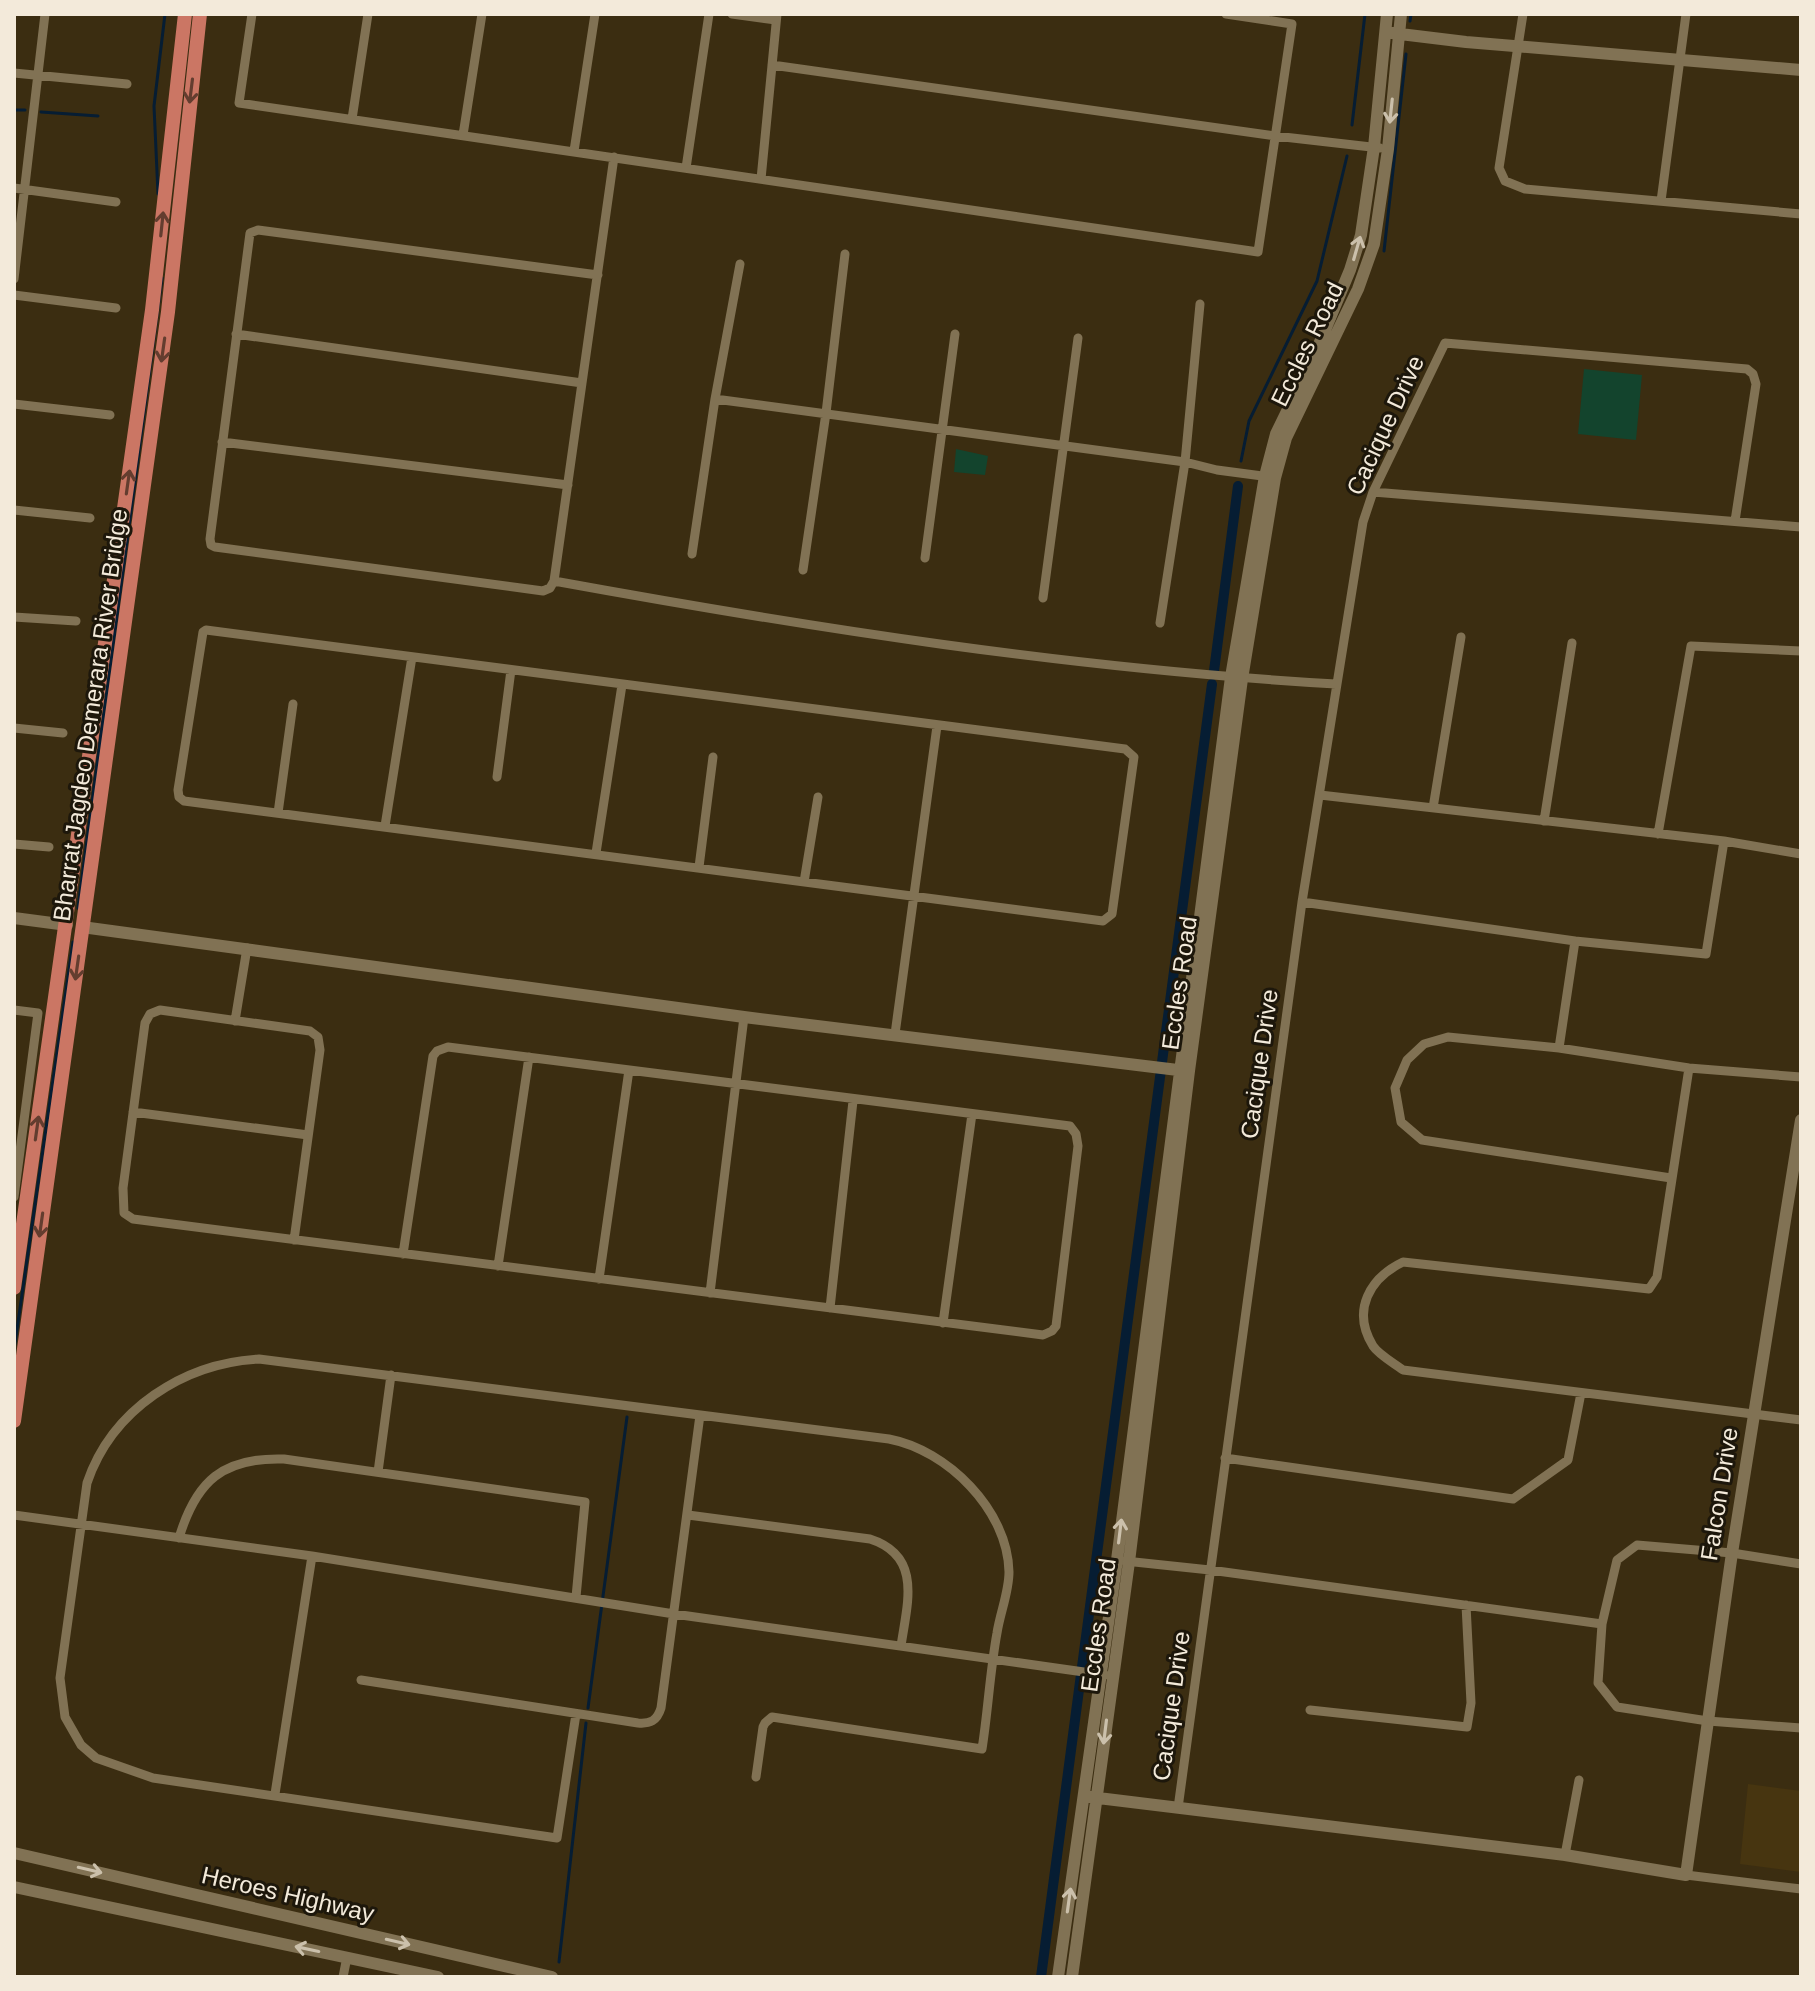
<svg xmlns="http://www.w3.org/2000/svg" width="1815" height="1991" viewBox="0 0 1815 1991" font-family="Arial,sans-serif">
  <style>
    .built { fill: #473510 }
    .green { fill: #13442d }
    .lines { fill: none; stroke-linecap: round; stroke-linejoin: round }
    .stream { stroke: #061d33; stroke-width: 3 }
    .canal { stroke: #061d33; stroke-width: 10 }
    .street { stroke: #817254; stroke-width: 9 }
    .secondary { stroke: #817254; stroke-width: 12 }
    .primary { stroke: #cb7664; stroke-width: 14 }
    .oneway { stroke: #633d2f }
    .oneway2 { stroke: #cbc0ab }
    .labels { text-anchor: middle; dominant-baseline: central; stroke-width: 6; stroke-linejoin: round; paint-order: stroke }
    .street-label { font-size: 24px; fill: #f3eada; stroke: #1d170b }
  </style>
  <rect width="100%" height="100%" fill="#3b2d11"/>
  <!-- built -->
  <path class="built" d="M1748 1784 1801 1791V1872L1740 1864Z"/>
  <!-- green -->
  <path class="green" d="M1584 369 1642 375 1636 440 1578 434Z
    M956 449 988 456 985 475 954 472Z"/>
  <g class="lines">
    <!-- stream -->
    <path class="stream" d="M1410 21 1411 14
      M14 110H25
      M41 112 98 116
      M1352 125 1365 14
      M158 194 154 106 165 14
      M1384 251 1406 54
      M1241 461 1249 421 1317 281 1347 156
      M78 908 162 278
      M14 1350 73 942
      M588 1708 627 1417
      M559 1962 586 1723"/>
    <!-- canal -->
    <path class="canal" d="M1214 671 1238 486
      M1041 1977 1212 684"/>
    <!-- street -->
    <path class="street" d="M252 14 239 103 1258 252 1292 24 1226 14
      M732 14 776 20
      M1523 14 1499 168 1505 181 1525 189 1801 214
      M772 65 1275 136 1380 148
      M14 73 127 84
      M352 119 368 14
      M463 135 482 14
      M574 151 595 14
      M686 168 709 14
      M761 179 777 14
      M14 188 116 202
      M1661 201 1686 14
      M598 275 258 230 250 233 210 539 211 545 215 547 543 591 550 588 554 581 614 157
      M14 279 45 14
      M14 295 116 308
      M236 334 582 383
      M715 399 1185 462 1217 470 1270 477
      M14 404 110 415
      M222 442 568 485
      M1373 492 1801 527
      M14 510 90 518
      M692 554 715 399 740 264
      M925 558 955 334
      M803 570 826 413 845 254
      M554 581C812 628 1074 669 1336 684
      M1043 598 1078 338
      M14 617 76 621
      M1160 623 1185 462 1200 304
      M206 630 1125 749 1134 757 1112 914 1103 921 184 801 179 797 178 790 203 632Z
      M14 728 63 733
      M497 777 511 670
      M1320 795 1724 841 1801 854
      M1433 808 1461 637
      M278 813 293 704
      M1544 821 1572 643
      M385 826 412 657
      M1658 834 1691 646 1801 651
      M14 844 49 847
      M596 853 622 685
      M699 867 713 757
      M804 882 818 797
      M1302 902 1575 941 1706 954 1724 841
      M14 1010 38 1013 14 1197
      M235 1021 247 948
      M895 1034 937 726
      M1559 1048 1575 941
      M1689 1068 1657 1277 1649 1289 1403 1262C1370 1278 1351 1310 1373 1346 1379 1355 1394 1363 1403 1370L1801 1420
      M133 1112 308 1135
      M1671 1178 1422 1140 1401 1122 1395 1088 1407 1060 1424 1044 1448 1037 1559 1048 1689 1068 1801 1077
      M294 1240 320 1050 318 1037 310 1031 160 1010 150 1014 145 1023 123 1188 124 1213 133 1219 1043 1335 1052 1331 1056 1326 1078 1146 1076 1134 1070 1126 448 1047 437 1051 433 1056 403 1254
      M498 1266 529 1057
      M599 1279 629 1070
      M710 1293 744 1017
      M830 1308 853 1101
      M943 1323 972 1114
      M1225 1458 1513 1499 1568 1460 1581 1393
      M378 1472 391 1375
      M14 1515 312 1556 674 1614 1105 1675
      M688 1515 870 1539C923 1556 907 1604 901 1646
      M179 1538C196 1481 223 1457 284 1459L585 1502 576 1597
      M1125 1561 1210 1570 1602 1624
      M1801 1564 1732 1553 1637 1545 1617 1560 1602 1624 1598 1683 1617 1707 1708 1721 1801 1728
      M361 1680 638 1723C650 1724 657 1721 661 1708L700 1415
      M1310 1710 1467 1727 1471 1703 1466 1605
      M576 1714 557 1838 153 1778 96 1758 81 1745 65 1717 60 1678 87 1483C112 1409 184 1363 259 1359L889 1439C947 1450 1008 1510 1009 1572 1009 1592 1000 1613 997 1633 990 1671 988 1711 982 1749L772 1717 765 1723 763 1727 756 1777
      M275 1794 312 1556
      M1178 1808 1302 902 1363 522 1373 492 1445 343 1747 369 1753 374 1756 384 1735 521
      M1565 1855 1579 1780
      M1686 1875 1801 1889
      M343 1977 347 1957"/>
    <!-- secondary -->
    <path class="secondary" d="M1392 33 1466 42 1801 70
      M14 918 67 925
      M82 927 744 1017 1186 1071
      M1090 1797 1565 1855 1686 1875 1732 1553 1801 1120
      M14 1853 552 1977
      M14 1887 438 1977
      M1058 1977 1117 1560 1231 677 1265 476 1276 434 1315 354 1350 270 1361 235 1374 147 1387 14
      M1072 1977 1129 1562 1189 1071 1242 679 1275 478 1286 438 1358 289 1374 244 1388 149 1401 14"/>
    <!-- primary -->
    <path class="primary" d="M14 1288 152 310 185 14
      M14 1421 168 312 200 14"/>
  </g>
  <!-- one-way arrows -->
  <defs><path id="oneway-shaft" d="M-6 0H5M1.5-3L5.5 0L1.5 3" fill="none" stroke-width="1.6" stroke-linecap="round" stroke-linejoin="round" transform="scale(2)"/></defs>
  <g class="oneway">
    <use href="#oneway-shaft" transform="translate(191 91) rotate(97)"/>
    <use href="#oneway-shaft" transform="translate(162 224) rotate(-84)"/>
    <use href="#oneway-shaft" transform="translate(163 350) rotate(98)"/>
    <use href="#oneway-shaft" transform="translate(128 482) rotate(-82)"/>
    <use href="#oneway-shaft" transform="translate(77 968) rotate(98)"/>
    <use href="#oneway-shaft" transform="translate(37 1128) rotate(-82)"/>
    <use href="#oneway-shaft" transform="translate(41 1225) rotate(98)"/>
  </g>
  <g class="oneway2">
    <use href="#oneway-shaft" transform="translate(1391 111) rotate(96)"/>
    <use href="#oneway-shaft" transform="translate(1357 248) rotate(-74)"/>
    <use href="#oneway-shaft" transform="translate(1120 1531) rotate(-83)"/>
    <use href="#oneway-shaft" transform="translate(1105 1732) rotate(97)"/>
    <use href="#oneway-shaft" transform="translate(90 1870) rotate(13)"/>
    <use href="#oneway-shaft" transform="translate(1069 1900) rotate(-82)"/>
    <use href="#oneway-shaft" transform="translate(398 1942) rotate(13)"/>
    <use href="#oneway-shaft" transform="translate(307 1949) rotate(-168)"/>
  </g>
  <g class="labels">
    <!-- street labels -->
    <g class="street-label">
      <text transform="translate(1307 344) rotate(-64)">Eccles Road</text>
      <text transform="translate(1385 425) rotate(-65)">Cacique Drive</text>
      <text transform="translate(90 715) rotate(-82)">Bharrat Jagdeo Demerara River Bridge</text>
      <text transform="translate(1179 983) rotate(-82)">Eccles Road</text>
      <text transform="translate(1259 1064) rotate(-82)">Cacique Drive</text>
      <text transform="translate(1719 1494) rotate(-81)">Falcon Drive</text>
      <text transform="translate(1098 1625) rotate(-82)">Eccles Road</text>
      <text transform="translate(1171 1706) rotate(-82)">Cacique Drive</text>
      <text transform="translate(288 1894) rotate(13)">Heroes Highway</text>
    </g>
  </g>
  <!-- border -->
  <rect width="1815" height="1991" fill="none" stroke="#f3eada" stroke-width="32"/>
</svg>
